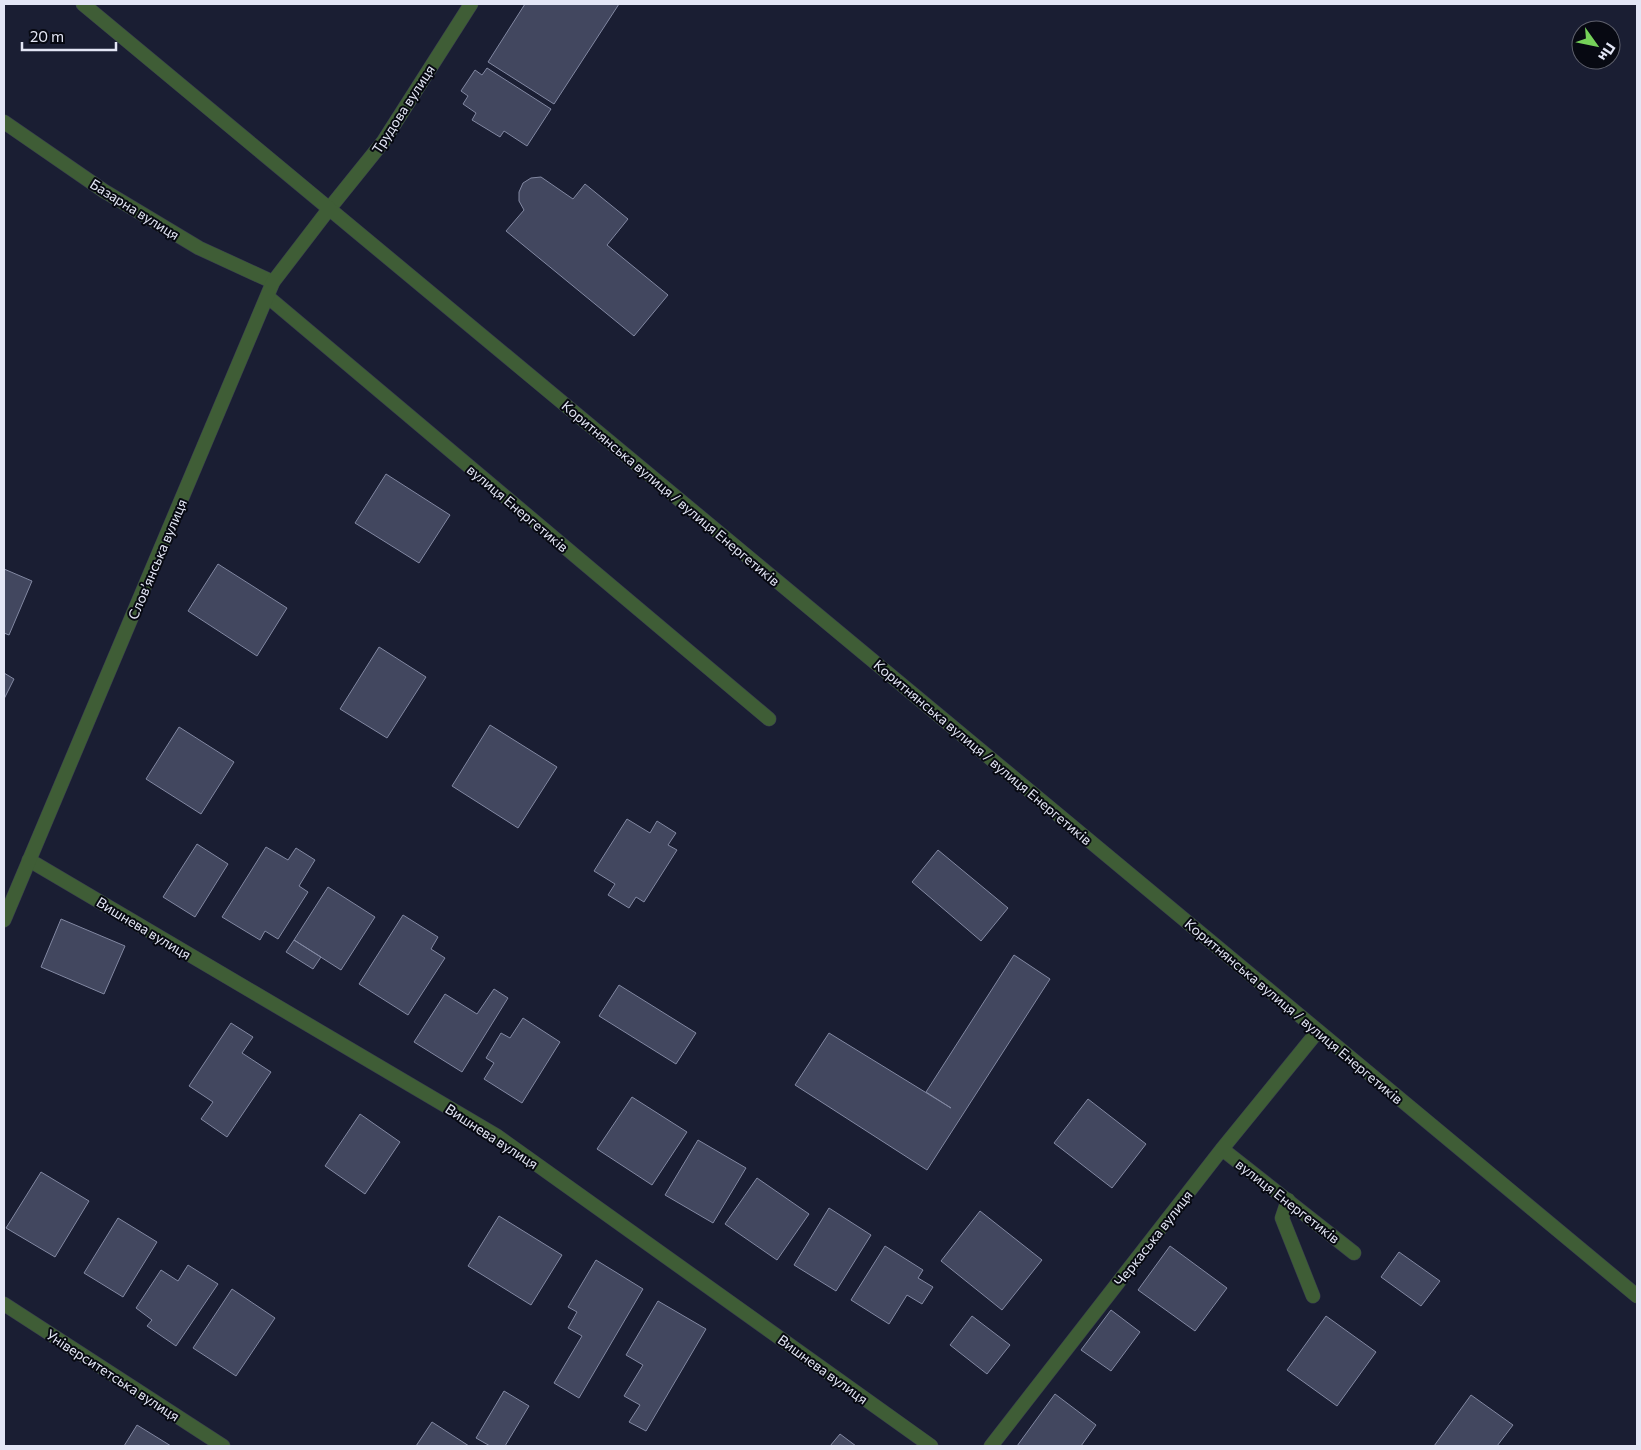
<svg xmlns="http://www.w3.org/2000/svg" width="1641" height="1450" viewBox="0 0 1641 1450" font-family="Commissioner,sans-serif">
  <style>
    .building { fill: #42475f; stroke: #8288a2 }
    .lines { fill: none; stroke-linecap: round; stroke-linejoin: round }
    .service-casing { stroke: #363a4e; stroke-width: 15 }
    .minor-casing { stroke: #363a4e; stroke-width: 15 }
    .tertiary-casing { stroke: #363a4e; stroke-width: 15 }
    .service { stroke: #3f5d36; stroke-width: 14 }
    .minor { stroke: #3f5d36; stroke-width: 14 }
    .tertiary { stroke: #3f5d36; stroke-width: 14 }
    .labels { text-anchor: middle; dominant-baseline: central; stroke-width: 4; stroke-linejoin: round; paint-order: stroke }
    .street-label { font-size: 14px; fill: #e3e6f5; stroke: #070912 }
  </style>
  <rect width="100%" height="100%" fill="#1a1e33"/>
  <!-- building -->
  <path class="building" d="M525 4H619L554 104 488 62Z
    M487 68 551 109 527 146 504 131 500 137 472 120 476 113 463 104 468 96 461 91 475 70 482 75Z
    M541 177 573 199 585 184 628 219 607 245 668 295 634 336 506 231 524 210 519 201V192L523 183 531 178Z
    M386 474 450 515 419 563 355 523Z
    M218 564 287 608 257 656 188 611Z
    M4 569 32 581 9 635 4 633Z
    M379 647 426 677 387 738 340 709Z
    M4 673 14 679 4 699Z
    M490 725 557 767 518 828 452 786Z
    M179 727 234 762 201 814 146 779Z
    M627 819 650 833 657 821 676 833 668 845 677 850 644 902 636 897 629 908 608 895 615 884 594 871Z
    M197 844 228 864 195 917 163 897Z
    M266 847 288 860 296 848 315 860 299 886 308 892 278 939 265 931 260 940 222 917Z
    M938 850 1008 908 981 941 912 882Z
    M328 887 375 917 341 970 294 940Z
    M403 915 438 937 431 949 445 958 408 1015 359 984Z
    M61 919 125 946 104 994 41 967Z
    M294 940 321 957 313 969 286 952Z
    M1014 955 1050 979 927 1170 795 1085 829 1033 951 1108 926 1092Z
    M619 985 696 1033 676 1064 599 1016Z
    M494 989 508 998 462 1072 414 1042 445 994 477 1014Z
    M523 1018 560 1042 522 1103 484 1079 494 1063 486 1058 501 1033 510 1038Z
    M231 1023 253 1037 242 1053 271 1072 227 1137 201 1119 213 1102 189 1086Z
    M632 1097 687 1132 652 1185 597 1149Z
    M1088 1099 1146 1144 1112 1188 1054 1143Z
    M360 1114 400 1142 365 1194 325 1166Z
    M698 1140 746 1168 713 1223 665 1195Z
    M41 1172 89 1201 55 1257 6 1228Z
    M757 1178 809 1214 777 1260 725 1224Z
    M829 1208 871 1235 836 1291 794 1265Z
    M980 1211 1042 1260 1002 1310 941 1261Z
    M499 1216 562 1255 531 1305 468 1266Z
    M118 1218 157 1242 123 1297 84 1273Z
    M885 1246 923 1270 918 1278 933 1287 922 1304 907 1295 889 1324 851 1300Z
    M1170 1246 1227 1288 1195 1331 1138 1290Z
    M1399 1252 1440 1281 1421 1306 1381 1277Z
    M596 1260 643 1289 579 1398 554 1383 582 1336 568 1328 577 1312 568 1307Z
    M188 1265 218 1284 176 1346 147 1326 152 1320 136 1308 161 1270 178 1281Z
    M232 1289 275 1318 236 1376 193 1348Z
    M658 1301 706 1329 646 1431 629 1422 640 1405 624 1396 643 1365 626 1355Z
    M1111 1310 1140 1332 1111 1371 1081 1350Z
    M972 1316 1010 1345 987 1374 950 1345Z
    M1326 1316 1376 1352 1337 1406 1287 1370Z
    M504 1391 529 1406 505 1446H490L476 1438Z
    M1055 1394 1096 1425 1081 1446H1017Z
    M1471 1395 1513 1425 1497 1446H1434Z
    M432 1422 469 1446H416Z
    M137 1425 171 1446H124Z
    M840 1434 856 1446H830Z"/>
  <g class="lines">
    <!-- service casing -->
    <g class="service-casing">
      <path id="service" d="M1288 1200 1282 1218 1313 1296"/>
    </g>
    <!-- minor casing -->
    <g class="minor-casing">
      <path id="minor" d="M4 122 104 191 199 248 273 282
        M329 209 383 142 471 4
        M268 297 769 719
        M29 860 497 1136 931 1446
        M1222 1149 1354 1253
        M4 1304 223 1446
        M991 1446 1222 1149 1318 1031"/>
    </g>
    <!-- tertiary casing -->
    <g class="tertiary-casing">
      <path id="tertiary" d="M83 4 1637 1296
        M4 920 273 282 329 209"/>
    </g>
    <!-- service -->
    <use href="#service" class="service"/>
    <!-- minor -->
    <use href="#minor" class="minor"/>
    <!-- tertiary -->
    <use href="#tertiary" class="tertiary"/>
  </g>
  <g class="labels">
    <!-- street labels -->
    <g class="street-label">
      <text transform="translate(403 109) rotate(-57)">Трудова вулиця</text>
      <text transform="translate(135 209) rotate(32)">Базарна вулиця</text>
      <text transform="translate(671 493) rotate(40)">Коритнянська вулиця / вулиця Енергетиків</text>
      <text transform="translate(518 508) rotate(40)">вулиця Енергетиків</text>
      <text transform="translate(157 559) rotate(-67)">Словʼянська вулиця</text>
      <text transform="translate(983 752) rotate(40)">Коритнянська вулиця / вулиця Енергетиків</text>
      <text transform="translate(144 928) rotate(31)">Вишнева вулиця</text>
      <text transform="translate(1294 1011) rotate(40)">Коритнянська вулиця / вулиця Енергетиків</text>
      <text transform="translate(492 1136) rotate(33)">Вишнева вулиця</text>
      <text transform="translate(1288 1201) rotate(38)">вулиця Енергетиків</text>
      <text transform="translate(1153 1238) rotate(-52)">Черкаська вулиця</text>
      <text transform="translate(823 1369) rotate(36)">Вишнева вулиця</text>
      <text transform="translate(113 1375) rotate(33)">Університетська вулиця</text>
    </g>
  </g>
  <!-- border -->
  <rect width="1641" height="1450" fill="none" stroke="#e3e6f5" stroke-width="10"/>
  <!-- north arrow -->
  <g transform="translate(1596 45) rotate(123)"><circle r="24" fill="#070912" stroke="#5f616d"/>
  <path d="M0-4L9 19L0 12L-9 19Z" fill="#76d25a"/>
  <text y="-8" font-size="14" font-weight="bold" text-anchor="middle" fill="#e3e6f5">Пн</text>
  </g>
  <!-- scale -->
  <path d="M22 42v8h94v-8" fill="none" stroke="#e3e6f5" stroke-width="2.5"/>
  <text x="30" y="42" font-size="15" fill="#e3e6f5" stroke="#070912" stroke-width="4" paint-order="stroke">20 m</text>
</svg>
